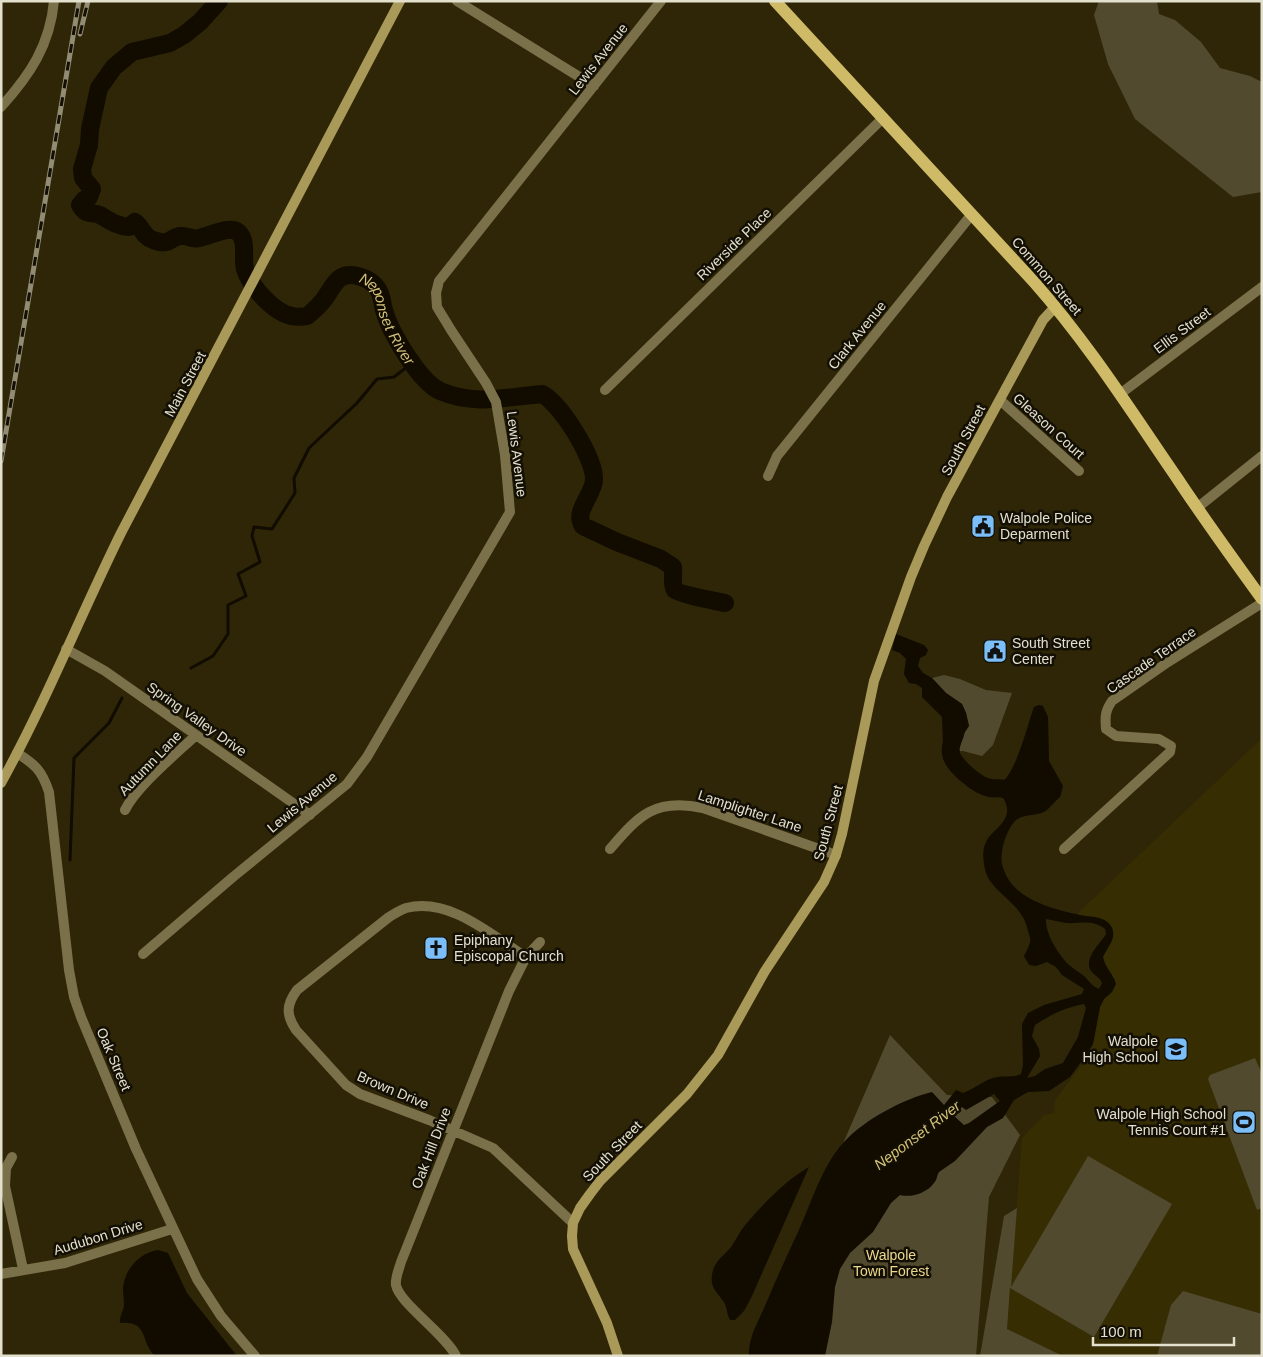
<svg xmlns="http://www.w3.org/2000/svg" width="1263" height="1357" viewBox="0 0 1263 1357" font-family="Helvetica,sans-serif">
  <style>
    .built { fill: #362d03 }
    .green { fill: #514a2e }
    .water { fill: #110b00; fill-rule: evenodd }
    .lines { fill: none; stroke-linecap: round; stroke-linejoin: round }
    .stream { stroke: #110b00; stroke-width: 3 }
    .river { stroke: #110b00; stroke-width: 18 }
    .street { stroke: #7a704a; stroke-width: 10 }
    .secondary { stroke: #aa9a5a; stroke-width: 10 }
    .primary { stroke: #cfba67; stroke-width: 12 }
    .rail-casing { stroke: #928c74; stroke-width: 5 }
    .rail { stroke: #130f04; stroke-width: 3; stroke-dasharray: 9; stroke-linecap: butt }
    .labels { text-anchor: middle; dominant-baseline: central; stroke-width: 5; stroke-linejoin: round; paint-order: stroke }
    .street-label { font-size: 14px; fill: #e4e0ce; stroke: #130f04 }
    .poi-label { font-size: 14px; fill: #e4e0ce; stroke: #130f04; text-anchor: start }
    .park-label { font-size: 14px; fill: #ecd98f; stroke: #130f04 }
    .water-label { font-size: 15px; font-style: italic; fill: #d3c177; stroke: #130f04 }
  </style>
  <rect width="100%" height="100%" fill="#2e2606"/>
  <!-- built -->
  <path class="built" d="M1262 738V1356H1063L1007 1329 1022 1138 1044 1115 1054 1113 1055 1100 1083 1063 1093 1044 1100 1007 1104 999 1112 992 1111 974 1105 966 1103 957 1111 942 1113 928 1077 914Z"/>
  <!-- green -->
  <path class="green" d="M1099 1H1157L1159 14 1175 20 1201 42 1220 68 1250 76 1262 82V192L1233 197 1135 119 1108 64 1094 15Z
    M944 675 960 679 986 690 1012 693 993 745 982 756 963 751 951 752 969 726 966 713 962 704 946 693 932 678Z
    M890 1035 947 1095 992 1097 1020 1135 989 1197 976 1356H751Z
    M1255 1058 1262 1074V1208L1257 1210 1208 1079 1210 1075Z
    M1088 1156 1172 1204 1094 1337 1010 1288 1007 1329 1063 1356H980L1004 1216 1017 1208 1011 1287Z
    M1183 1291 1262 1314V1356H1157L1171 1305Z"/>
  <!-- water -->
  <path class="water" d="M896 634 924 645 928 650 926 655 920 658 918 666 923 673 932 678 946 693 962 704 966 713 969 726 951 752 943 743 942 717 922 697V688L916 684 909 683 904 674 906 659 900 653 892 650Z
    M1039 705 1043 706 1048 717 1049 761 1063 786 1060 797C1055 801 1048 810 1044 812 1035 816 1022 814 1015 821 1008 828 1003 843 1002 852 1000 863 1003 868 1007 877 1020 901 1055 910 1080 915 1090 917 1105 916 1111 926 1118 938 1107 947 1103 957 1106 970 1113 973 1116 984L1112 992 1104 999 1100 1007 1093 1044 1087 1054 1070 1077 1049 1091 1028 1092 1014 1100 1003 1118 987 1127 955 1161 939 1172C937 1175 937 1180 934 1183 927 1193 911 1198 900 1195L891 1203 873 1232 850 1253 840 1269 835 1287 832 1322 825 1356H749C748 1338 758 1322 765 1306 776 1280 787 1255 799 1230 812 1201 822 1166 844 1142 864 1120 903 1099 932 1092L944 1105 956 1090 963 1093C974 1089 983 1081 993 1078 1002 1075 1013 1078 1021 1074L1023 1065 1022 1024 1028 1013 1044 1005 1082 994 1084 989 1062 975 1056 967 1047 962 1036 966 1029 965 1024 956C1026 952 1029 947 1030 942 1031 939 1029 934 1028 931 1023 902 989 892 985 869 983 860 982 850 986 842 992 829 1012 822 1006 804 1005 801 1003 796 1000 794 998 792 993 792 990 790L993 784H1000C1016 774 1027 726 1034 707ZM1046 919C1053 920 1059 922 1066 923 1080 924 1092 919 1105 929L1106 934C1101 943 1083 958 1091 971 1095 976 1100 977 1102 983L1099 989C1092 986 1089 981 1084 976 1078 971 1070 967 1065 961 1056 950 1045 933 1046 919ZM1084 1004 1086 1008 1078 1037 1063 1063 1045 1069 1035 1076 1027 1078 1040 1056 1039 1049 1032 1036 1035 1025C1050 1015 1066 1007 1084 1004ZM994 1094 1000 1101 969 1123 964 1125 954 1116 962 1107 966 1110Z
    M809 1167 751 1298 744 1311 735 1320H730C727 1315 727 1307 724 1302 717 1292 710 1288 712 1275 714 1261 723 1257 731 1247 736 1240 740 1231 746 1224 764 1203 785 1181 809 1167Z
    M158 1250 168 1253 187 1293 237 1356H155C140 1342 149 1320 120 1323 119 1316 124 1311 124 1304 124 1299 123 1293 123 1288 125 1268 140 1253 158 1250Z"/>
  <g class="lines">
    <!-- stream -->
    <path class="stream" d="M191 668 213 656 228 634V605L246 596 238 574 260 562 252 536 254 527 272 529 295 493 294 478 309 448 357 403 377 379 394 377 412 363
      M70 860 74 758 109 723 122 698"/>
    <!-- river -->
    <g class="river">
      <path id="s1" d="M219 1 200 22 184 35 170 43 132 52 114 67 99 88 90 129 89 145 82 169 83 178 92 189 89 197 84 200 80 205C87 217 92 211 100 215 110 221 117 226 129 227L135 222C142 227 143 237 153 240 172 247 170 236 181 236 187 235 192 240 199 238 210 236 229 225 238 232 248 241 242 257 245 269 250 286 274 313 292 316 297 317 302 317 307 316 312 312 317 308 321 303 328 296 332 284 340 278 351 271 370 278 377 288 382 294 382 303 384 310 390 332 419 381 440 391 475 406 506 397 542 394 561 404 594 457 594 479 594 495 573 511 583 526L617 542 661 559 673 567C674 573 671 584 675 590 679 594 716 601 725 603"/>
      <path d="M956 730C955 737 949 745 951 753 952 765 978 786 990 788 999 789 1004 786 1011 793"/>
    </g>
    <!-- street -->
    <path class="street" d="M457 1 594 86
      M1 107C30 75 50 45 54 1
      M605 390 883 118
      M1120 394 1262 287
      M1000 400 1079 471
      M768 476 777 456 972 214
      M1197 508 1262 456
      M66 649 105 671 310 815
      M17 753C36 765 42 771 49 792L69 970 74 997 81 1017 136 1149 197 1279 221 1316 255 1356
      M125 810C136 787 176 754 196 735
      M610 849C639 815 655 798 703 808L836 855
      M1064 849 1170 752 1171 746 1159 739 1116 736 1106 729C1105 717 1105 711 1112 701L1168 662 1262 603
      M143 954 233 877 347 784 367 757 510 512 505 455 496 402 486 383 451 330 437 307 436 293 439 281 661 1
      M526 957C491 935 450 897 406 908 400 910 394 914 389 917L297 990C286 1005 286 1015 296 1030L346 1085 360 1094 429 1120 493 1148 573 1223
      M12 1157 6 1168 5 1186 23 1269
      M1 1274 65 1263 172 1229
      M456 1356C445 1334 399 1303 396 1285 395 1278 399 1269 401 1262L509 991 526 957 540 942"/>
    <!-- secondary -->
    <path class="secondary" d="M1 783C46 702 80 616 121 533L400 1
      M618 1356 607 1323 573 1249 572 1236 573 1223 580 1208 590 1194 600 1181 687 1094 718 1055 765 971 824 882 836 855 842 834 874 681 911 577 924 546 947 497 1043 320 1055 307"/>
    <!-- primary -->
    <path class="primary" d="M775 1 1034 282C1088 343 1131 411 1177 478 1204 519 1233 559 1262 599"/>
    <!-- rail casing -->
    <g class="rail-casing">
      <path id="rail" d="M80 34 88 1
        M1 461 79 1"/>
    </g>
    <!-- rail -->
    <use href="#rail" class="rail"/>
  </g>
  <!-- icons -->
  <defs>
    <g id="civic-square" transform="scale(1.25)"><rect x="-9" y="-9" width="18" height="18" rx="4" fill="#7bbef8" stroke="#130f04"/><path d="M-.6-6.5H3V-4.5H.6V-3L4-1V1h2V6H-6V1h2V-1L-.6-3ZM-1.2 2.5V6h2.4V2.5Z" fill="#111"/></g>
    <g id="church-square" transform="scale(1.25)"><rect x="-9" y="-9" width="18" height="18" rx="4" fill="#7bbef8" stroke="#130f04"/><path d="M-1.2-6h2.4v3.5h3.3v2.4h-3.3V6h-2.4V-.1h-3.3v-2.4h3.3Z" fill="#111"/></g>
    <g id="school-square" transform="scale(1.25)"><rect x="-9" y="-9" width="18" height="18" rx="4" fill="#7bbef8" stroke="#130f04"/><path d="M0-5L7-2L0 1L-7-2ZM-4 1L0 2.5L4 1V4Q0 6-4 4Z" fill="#111"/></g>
    <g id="stadium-square" transform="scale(1.25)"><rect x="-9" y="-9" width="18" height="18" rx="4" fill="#7bbef8" stroke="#130f04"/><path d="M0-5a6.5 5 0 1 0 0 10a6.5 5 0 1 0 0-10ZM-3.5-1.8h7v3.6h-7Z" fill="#111"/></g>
  </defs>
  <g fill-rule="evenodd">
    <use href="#civic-square" x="983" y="526"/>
    <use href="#civic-square" x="995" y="651"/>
    <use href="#church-square" x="436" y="948"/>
    <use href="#school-square" x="1176" y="1049"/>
    <use href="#stadium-square" x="1244" y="1122"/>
  </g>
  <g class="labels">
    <!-- street labels -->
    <g class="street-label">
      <text transform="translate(598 59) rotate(-52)">Lewis Avenue</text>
      <text transform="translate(734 244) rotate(-44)">Riverside Place</text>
      <text transform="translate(1047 276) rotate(49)">Common Street</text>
      <text transform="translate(1182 330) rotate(-37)">Ellis Street</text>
      <text transform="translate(857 335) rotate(-51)">Clark Avenue</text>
      <text transform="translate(185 384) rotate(-62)">Main Street</text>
      <text transform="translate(1049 426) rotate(42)">Gleason Court</text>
      <text transform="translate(963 440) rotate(-62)">South Street</text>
      <text transform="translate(517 454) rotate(83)">Lewis Avenue</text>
      <text transform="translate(1151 660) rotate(-35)">Cascade Terrace</text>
      <text transform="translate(197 719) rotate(35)">Spring Valley Drive</text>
      <text transform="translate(150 763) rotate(-46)">Autumn Lane</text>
      <text transform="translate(302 802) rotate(-40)">Lewis Avenue</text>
      <text transform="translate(750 811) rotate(18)">Lamplighter Lane</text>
      <text transform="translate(828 823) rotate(-75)">South Street</text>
      <text transform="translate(114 1059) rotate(67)">Oak Street</text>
      <text transform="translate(393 1090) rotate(23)">Brown Drive</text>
      <text transform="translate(431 1148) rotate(-69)">Oak Hill Drive</text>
      <text transform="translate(612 1151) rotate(-46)">South Street</text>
      <text transform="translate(98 1237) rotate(-17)">Audubon Drive</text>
    </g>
    <!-- poi labels -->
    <g class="poi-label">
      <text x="1000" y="518">Walpole Police<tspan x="1000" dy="16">Deparment</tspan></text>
      <text x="1012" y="643">South Street<tspan x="1012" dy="16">Center</tspan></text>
      <text x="454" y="940">Epiphany<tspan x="454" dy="16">Episcopal Church</tspan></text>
      <text x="1158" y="1041" text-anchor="end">Walpole<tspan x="1158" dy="16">High School</tspan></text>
      <text x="1226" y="1114" text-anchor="end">Walpole High School<tspan x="1226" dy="16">Tennis Court #1</tspan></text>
    </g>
    <!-- park labels -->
    <g class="park-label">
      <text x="891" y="1255">Walpole<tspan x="891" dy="16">Town Forest</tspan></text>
    </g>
    <!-- water labels -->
    <g class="water-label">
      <text stroke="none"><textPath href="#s1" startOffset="704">Neponset River</textPath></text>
      <text transform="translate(917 1135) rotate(-37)">Neponset River</text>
    </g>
  </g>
  <!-- border -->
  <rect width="1263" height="1357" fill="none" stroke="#e4e0ce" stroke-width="5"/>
  <!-- scale -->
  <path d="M1093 1337v8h141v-8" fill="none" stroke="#e4e0ce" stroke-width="2.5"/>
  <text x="1100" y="1337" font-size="15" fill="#e4e0ce" stroke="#130f04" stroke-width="4" paint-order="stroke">100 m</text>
</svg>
